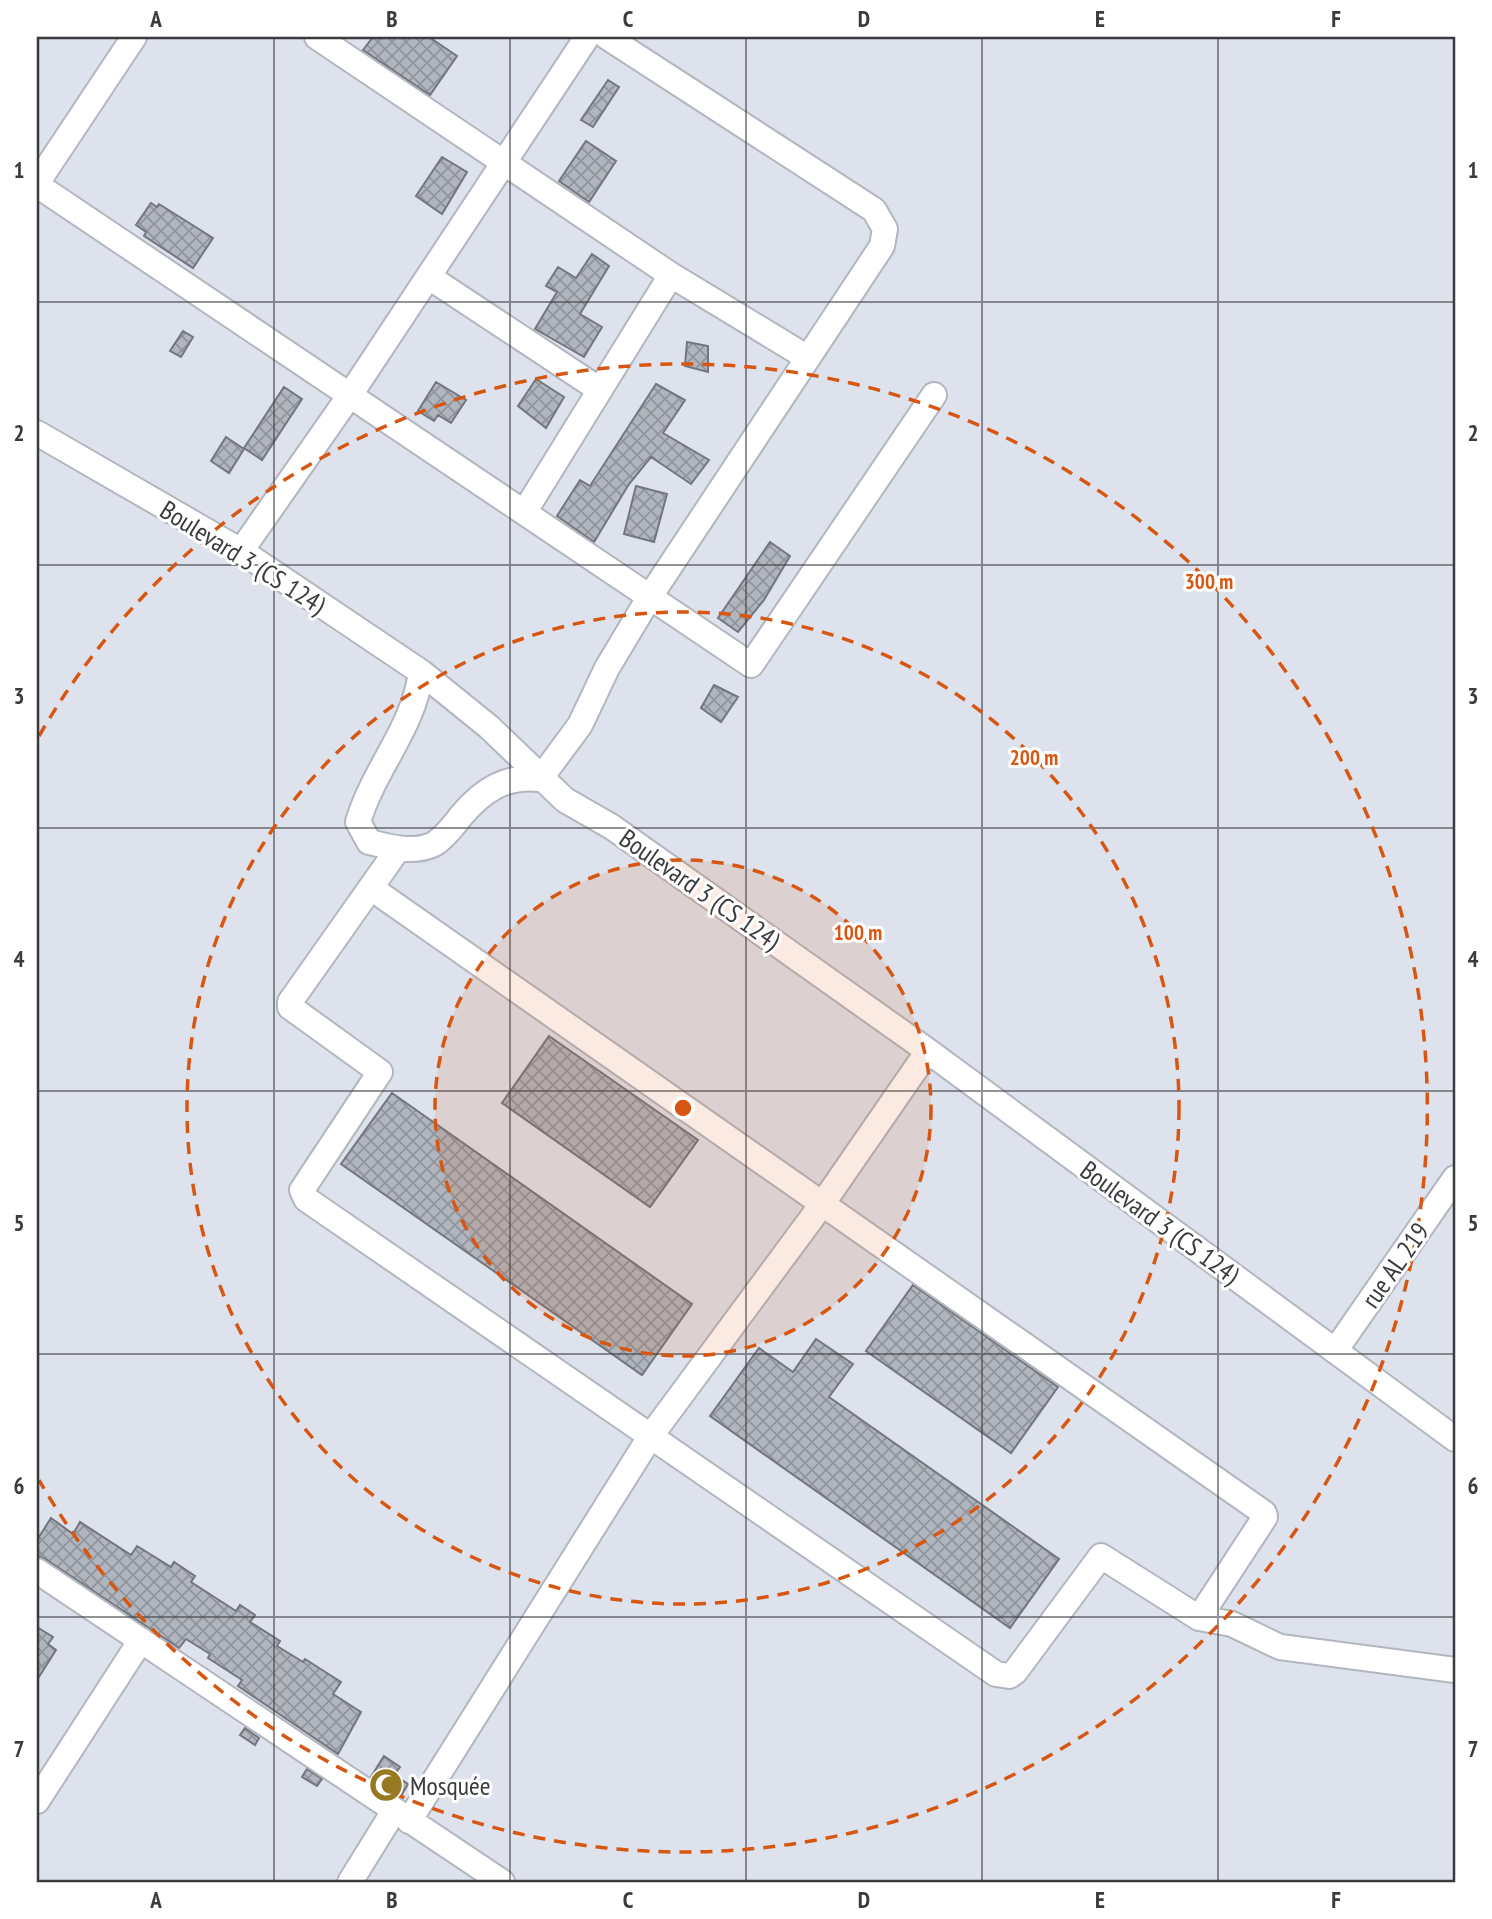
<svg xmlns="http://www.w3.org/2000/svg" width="1492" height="1919" viewBox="0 0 1492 1919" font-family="'PT Sans Narrow',sans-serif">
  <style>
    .building { fill: url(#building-cross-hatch); stroke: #72767f; stroke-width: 2 }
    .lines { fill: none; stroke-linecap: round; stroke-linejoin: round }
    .minor-casing { stroke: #b2b6bf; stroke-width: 28 }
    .minor { stroke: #fff; stroke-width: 24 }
    .grid { fill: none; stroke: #3a3b3f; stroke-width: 2; stroke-opacity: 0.55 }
    .ring { fill: none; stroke: #d75611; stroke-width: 3.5; stroke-dasharray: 12 9 }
    .labels { text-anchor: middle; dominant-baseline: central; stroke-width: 6; stroke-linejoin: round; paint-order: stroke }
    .street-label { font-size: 26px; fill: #3a3b3f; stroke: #fff }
    .poi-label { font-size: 26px; fill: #3a3b3f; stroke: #fff; text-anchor: start }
    .centre { fill: #d75611; stroke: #fff; stroke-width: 3.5 }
    .ring-label { font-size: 21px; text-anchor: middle; font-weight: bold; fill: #d75611; stroke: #fff; stroke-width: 6; stroke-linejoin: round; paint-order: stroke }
    .neatline { fill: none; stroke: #3a3b3f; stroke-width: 2.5 }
    .grid-label { font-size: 23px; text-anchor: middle; font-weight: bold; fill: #3a3b3f }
  </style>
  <defs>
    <pattern id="building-cross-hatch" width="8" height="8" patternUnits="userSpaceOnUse" patternTransform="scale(1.75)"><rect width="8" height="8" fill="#b0b5be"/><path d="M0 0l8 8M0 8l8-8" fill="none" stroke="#90949c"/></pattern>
  </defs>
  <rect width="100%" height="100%" fill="#dde2ec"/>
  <!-- building -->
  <path class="building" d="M373 37H429L457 56 430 95 363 50Z
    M608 80 619 87 593 127 581 120Z
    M586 141 616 161 589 202 559 181Z
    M442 157 467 172 442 214 416 196Z
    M151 203 157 207 159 204 213 238 193 268 144 236 146 232 136 225Z
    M592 254 609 266 580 314 602 327 584 357 535 329 557 292 546 286 558 267 576 278Z
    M183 331 193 337 181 357 170 351Z
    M687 342 708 346V372L685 366Z
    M536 379 564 397 546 428 518 406Z
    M436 382 466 400 451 423 438 415 434 421 418 411Z
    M656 384 685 400 663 433 709 460 691 484 651 457 629 484 594 542 557 516 580 480 590 486Z
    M284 387 302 399 262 460 244 448Z
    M226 437 244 449 229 473 211 461Z
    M636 486 667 494 654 542 624 534Z
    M770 542 790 556 764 600 738 632 718 618Z
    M714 685 738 697 721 722 701 708Z
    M549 1036 698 1140 650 1207 502 1103Z
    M392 1093 692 1304 642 1375 341 1164Z
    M913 1285 1058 1387 1011 1453 866 1351Z
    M816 1339 853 1364 829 1397 1059 1559 1010 1628 710 1416 759 1348 793 1372Z
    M51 1518 73 1534 80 1522 131 1555 137 1546 171 1567 174 1562 195 1576 191 1582 236 1611 240 1605 255 1615 250 1622 280 1641 277 1646 303 1662 305 1659 341 1682 333 1694 361 1712 338 1754 238 1686 242 1680 208 1658 210 1654 186 1639 179 1648 45 1559 37 1556V1540Z
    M37 1627 53 1637 48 1644 56 1650 37 1680Z
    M245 1728 259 1738 255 1745 240 1735Z
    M384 1756 400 1767 394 1775 408 1784 401 1796 371 1777Z
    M307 1769 322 1779 317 1786 302 1777Z"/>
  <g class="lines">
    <!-- minor casing -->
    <g class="minor-casing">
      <path id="minor" d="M317 37 671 275 808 358
        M37 183 134 37
        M37 185 751 665 934 395
        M429 277 600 390
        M37 433 241 551 421 672 489 727 565 800 612 827 928 1051 1455 1439
        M525 511 671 275
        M241 551 350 395 587 37
        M421 672C414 728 374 768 358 822L369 842C389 847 415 854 434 844 444 838 454 825 461 816 483 790 506 775 540 779L580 725 607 668 649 598 882 246 885 229 874 210 607 37
        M398 849 290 1002V1007L380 1072 302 1190 306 1199 996 1674 1009 1676 1015 1672 1101 1556 1199 1618 1232 1624 1280 1647 1455 1670
        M371 888 1264 1513 1265 1517 1199 1618
        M1335 1351 1455 1178
        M37 1571 502 1882
        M37 1801 141 1640
        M409 1821 650 1437 823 1203 928 1051
        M350 1882 394 1811"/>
    </g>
    <!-- minor -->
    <use href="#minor" class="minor"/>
  </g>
  <!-- grid -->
  <path class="grid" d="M274 37V1882M510 37V1882M746 37V1882M982 37V1882M1218 37V1882M37 302H1455M37 565H1455M37 828H1455M37 1091H1455M37 1354H1455M37 1617H1455"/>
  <!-- distance rings -->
  <circle cx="683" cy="1108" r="248" fill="#d75611" fill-opacity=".12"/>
  <g class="ring">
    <circle cx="683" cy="1108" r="248"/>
    <circle cx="683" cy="1108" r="496"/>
    <path d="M39 736A744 744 0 1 1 39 1480"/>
  </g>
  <!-- icons -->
  <defs>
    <g id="mosque-disc" transform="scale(1.75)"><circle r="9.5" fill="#967921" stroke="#fff"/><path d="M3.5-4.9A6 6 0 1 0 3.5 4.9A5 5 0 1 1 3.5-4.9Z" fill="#fff"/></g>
  </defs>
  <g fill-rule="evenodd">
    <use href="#mosque-disc" x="386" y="1785"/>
  </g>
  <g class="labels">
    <!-- street labels -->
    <g class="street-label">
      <text transform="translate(243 557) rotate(32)">Boulevard 3 (CS 124)</text>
      <text transform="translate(700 889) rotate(35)">Boulevard 3 (CS 124)</text>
      <text transform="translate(1160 1222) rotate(36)">Boulevard 3 (CS 124)</text>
      <text transform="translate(1395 1265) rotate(-55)">rue AL 219</text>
    </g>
    <!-- poi labels -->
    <g class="poi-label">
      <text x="410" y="1785">Mosquée</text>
    </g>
  </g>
  <circle cx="683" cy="1108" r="10" class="centre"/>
  <g class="ring-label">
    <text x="1209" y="589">300 m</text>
    <text x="1034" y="765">200 m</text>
    <text x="858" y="940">100 m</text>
  </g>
  <!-- border -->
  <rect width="1492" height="1919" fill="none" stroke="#ffffff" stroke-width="77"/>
  <rect x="38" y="38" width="1416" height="1843" class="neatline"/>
  <g class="grid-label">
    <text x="156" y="27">A</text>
    <text x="392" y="27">B</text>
    <text x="628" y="27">C</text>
    <text x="864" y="27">D</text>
    <text x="1100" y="27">E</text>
    <text x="1336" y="27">F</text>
    <text x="19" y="178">1</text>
    <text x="1473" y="178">1</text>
    <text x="19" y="441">2</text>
    <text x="1473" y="441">2</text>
    <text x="19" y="704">3</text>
    <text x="1473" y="704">3</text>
    <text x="19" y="967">4</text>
    <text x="1473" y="967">4</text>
    <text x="19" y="1231">5</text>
    <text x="1473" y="1231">5</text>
    <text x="19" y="1494">6</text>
    <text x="1473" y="1494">6</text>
    <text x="19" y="1757">7</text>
    <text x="1473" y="1757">7</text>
    <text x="156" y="1908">A</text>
    <text x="392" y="1908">B</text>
    <text x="628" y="1908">C</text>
    <text x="864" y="1908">D</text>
    <text x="1100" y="1908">E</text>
    <text x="1336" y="1908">F</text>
  </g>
</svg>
